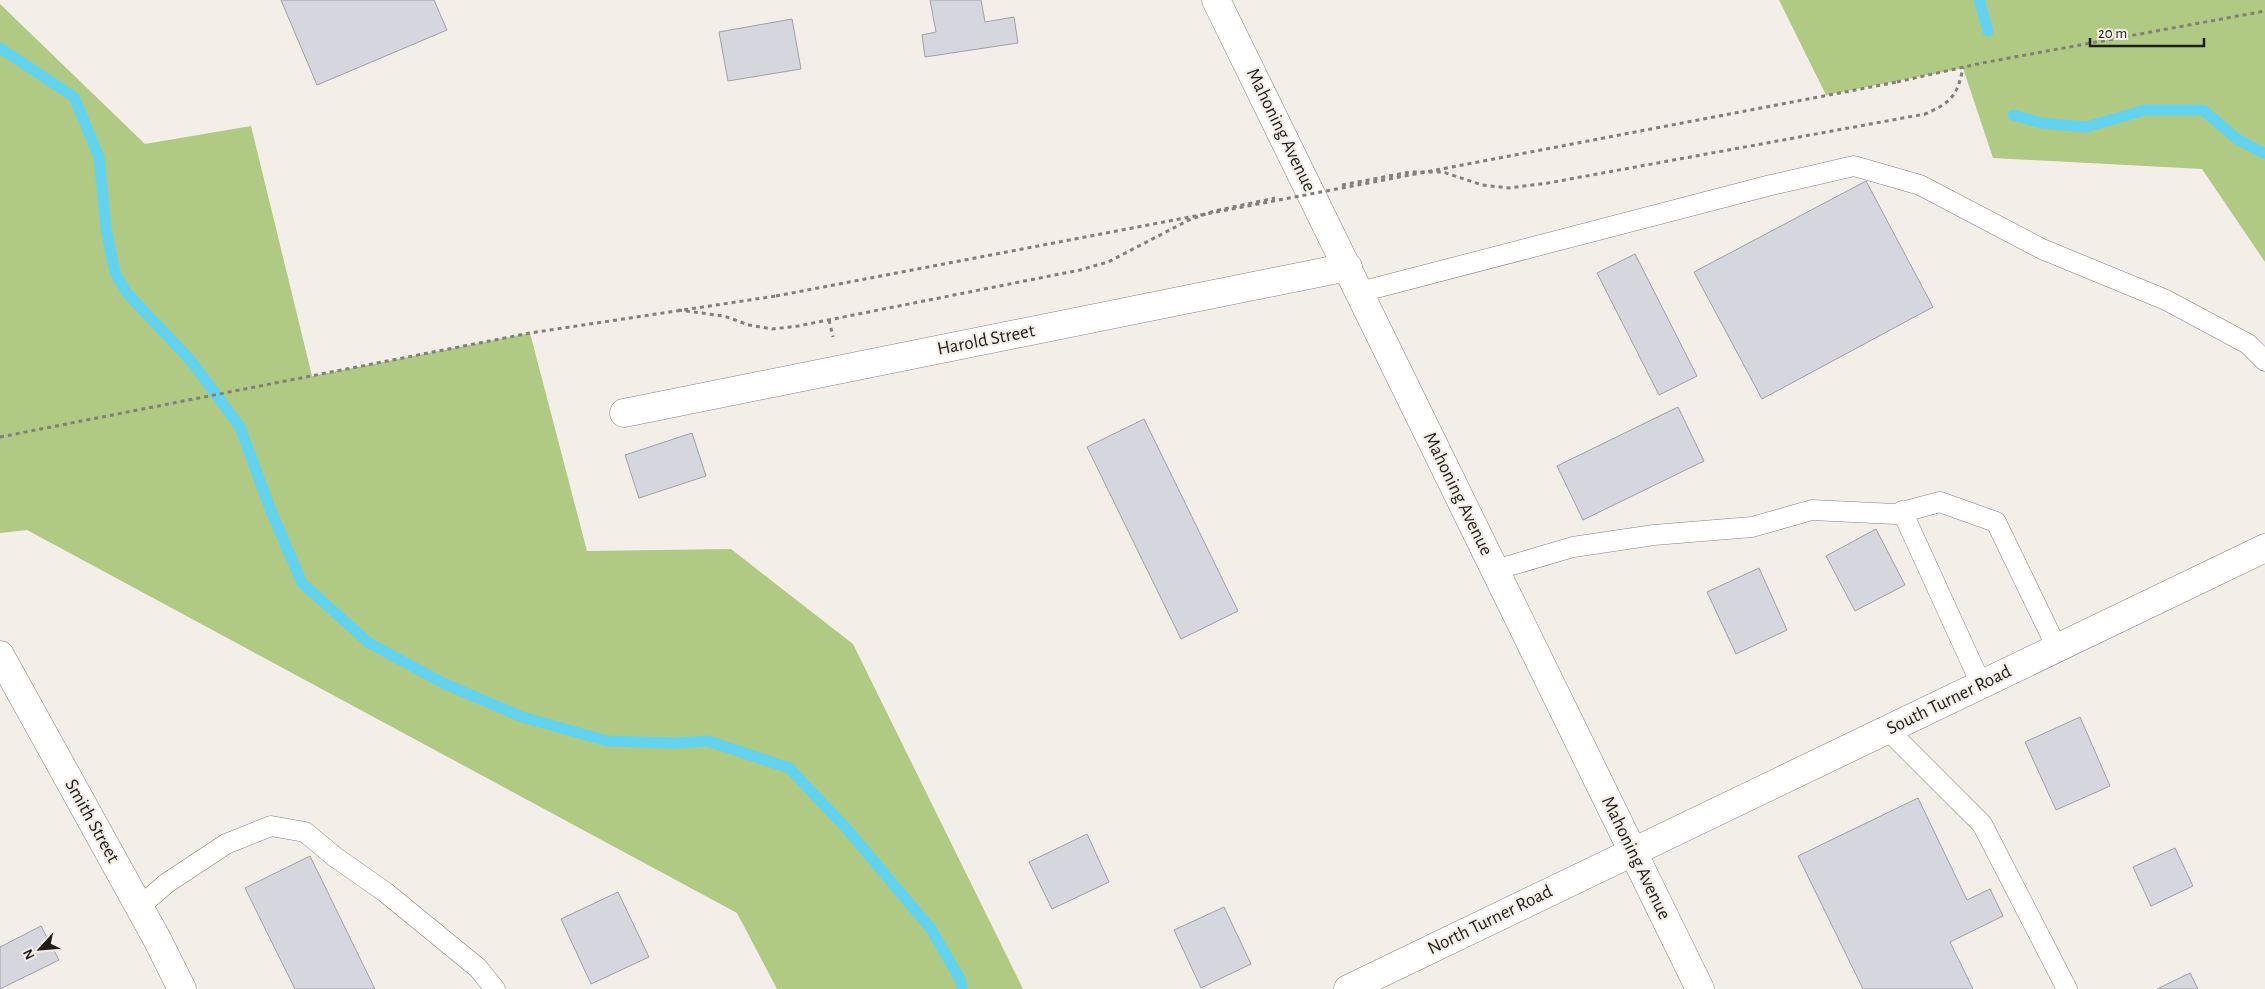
<svg xmlns="http://www.w3.org/2000/svg" width="2265" height="989" viewBox="0 0 2265 989" font-family="'Alegreya Sans',sans-serif">
  <style>
    .green { fill: #b0c983 }
    .lines { fill: none; stroke-linecap: round; stroke-linejoin: round }
    .stream { stroke: #62d3ef; stroke-width: 11 }
    .building { fill: #d5d6de; stroke: #9fa0a7 }
    .service-casing { stroke: #86827b; stroke-width: 21 }
    .minor-casing { stroke: #86827b; stroke-width: 29 }
    .tertiary-casing { stroke: #86827b; stroke-width: 29 }
    .primary-casing { stroke: #86827b; stroke-width: 29 }
    .path { stroke: #837f7b; stroke-width: 3; stroke-dasharray: 4 4; stroke-linecap: butt }
    .service { stroke: #fff; stroke-width: 20 }
    .minor { stroke: #fff; stroke-width: 28 }
    .tertiary { stroke: #fff; stroke-width: 28 }
    .primary { stroke: #fff; stroke-width: 28 }
    .path-bridge { stroke: #837f7b; stroke-width: 3; stroke-dasharray: 4 4; stroke-linecap: butt }
    .labels { text-anchor: middle; dominant-baseline: central; stroke-width: 4.5; stroke-linejoin: round; paint-order: stroke }
    .street-label { font-size: 19px; fill: #1f1d1a; stroke: #f4eee8 }
  </style>
  <rect width="100%" height="100%" fill="#f4eee8"/>
  <!-- green -->
  <path class="green" d="M1779 0H2265V262L2202 169 1993 158 1963 68 1826 95Z
    M0 4 145 144 251 126 312 376 530 333 587 551 731 549 853 644 1023 989H777L737 913 27 530 0 533Z"/>
  <g class="lines">
    <!-- stream -->
    <path class="stream" d="M1979 0 1988 31
      M0 48 74 97 99 157 106 229 115 273 127 293 192 362 240 427 271 511 302 583 369 643 445 684 522 717 607 741 675 743 708 741 789 768 846 828 931 929 961 981 962 989
      M2013 115 2041 123 2086 127 2145 110H2203L2237 139 2265 154"/>
  </g>
  <!-- building -->
  <path class="building" d="M281 0H434L447 30 317 85Z
    M930 0H981L985 22 1014 17 1018 43 925 57 922 35 936 32Z
    M792 19 801 69 728 81 719 32Z
    M1866 181 1933 307 1762 399 1694 272Z
    M1635 254 1697 376 1659 395 1597 273Z
    M1678 407 1704 461 1583 520 1557 466Z
    M1144 419 1238 611 1181 639 1087 447Z
    M692 433 706 476 639 498 625 455Z
    M1876 529 1905 585 1855 611 1826 556Z
    M1759 568 1787 630 1736 654 1707 592Z
    M2080 717 2110 786 2056 810 2025 742Z
    M1918 798 1967 900 1990 889 2003 916 1950 942 1973 989H1863L1798 856Z
    M1087 834 1109 882 1052 909 1029 862Z
    M2175 848 2193 886 2151 906 2133 867Z
    M310 856 375 989H295L245 888Z
    M618 892 649 957 591 984 561 919Z
    M1224 907 1251 964 1201 988 1174 930Z
    M41 926 59 960 0 989V947Z
    M2190 973 2198 989H2157Z"/>
  <g class="lines">
    <!-- service casing -->
    <g class="service-casing">
      <path id="service" d="M1360 292 1771 185 1854 166 1920 185 2042 249 2166 300 2248 344 2265 361
        M1902 511 1981 684
        M1495 570 1573 547 1654 535 1752 527 1812 510 1895 514 1940 502 1996 522 2057 648
        M1887 729 1982 824 2067 989
        M139 907 167 883 226 844 271 826 305 832 335 857 385 892 478 968 495 989"/>
    </g>
    <!-- minor casing -->
    <g class="minor-casing">
      <path id="minor" d="M624 413 1348 267
        M0 655 157 939 182 989"/>
    </g>
    <!-- tertiary casing -->
    <g class="tertiary-casing">
      <path id="tertiary" d="M1348 989 2265 548"/>
    </g>
    <!-- primary casing -->
    <g class="primary-casing">
      <path id="primary" d="M1216 0 1700 989"/>
    </g>
    <!-- path -->
    <path class="path" d="M1897 82 1982 63 2265 11
      M1342 185 1410 172H1443L1482 185 1509 188 1548 183 1925 114C1951 103 1958 95 1963 67
      M678 310 724 316 749 325 772 329 798 326 1080 270 1108 262 1189 220 1214 211 1275 198
      M829 320 833 337
      M0 437 530 333 776 296"/>
    <!-- service -->
    <use href="#service" class="service"/>
    <!-- minor -->
    <use href="#minor" class="minor"/>
    <!-- tertiary -->
    <use href="#tertiary" class="tertiary"/>
    <!-- primary -->
    <use href="#primary" class="primary"/>
    <!-- path-bridge -->
    <path class="path-bridge" d="M776 296 1897 82"/>
  </g>
  <g class="labels">
    <!-- street labels -->
    <g class="street-label">
      <text transform="translate(1281 130) rotate(64)">Mahoning Avenue</text>
      <text transform="translate(986 340) rotate(-11)">Harold Street</text>
      <text transform="translate(1458 494) rotate(64)">Mahoning Avenue</text>
      <text transform="translate(1949 700) rotate(-26)">South Turner Road</text>
      <text transform="translate(92 821) rotate(61)">Smith Street</text>
      <text transform="translate(1636 858) rotate(64)">Mahoning Avenue</text>
      <text transform="translate(1490 920) rotate(-26)">North Turner Road</text>
    </g>
  </g>
  <!-- north arrow -->
  <g transform="translate(40 949) rotate(244)" stroke="#f4eee8" stroke-width="4" paint-order="stroke">
  <path d="M0-4L9 19L0 12L-9 19Z" fill="#1f1d1a"/>
  <text y="-8" font-size="14" font-weight="bold" text-anchor="middle" fill="#1f1d1a">N</text>
  </g>
  <!-- scale -->
  <path d="M2090 38v8h114v-8" fill="none" stroke="#1f1d1a" stroke-width="2.5"/>
  <text x="2098" y="38" font-size="15" fill="#1f1d1a" stroke="#f4eee8" stroke-width="4" paint-order="stroke">20 m</text>
</svg>
